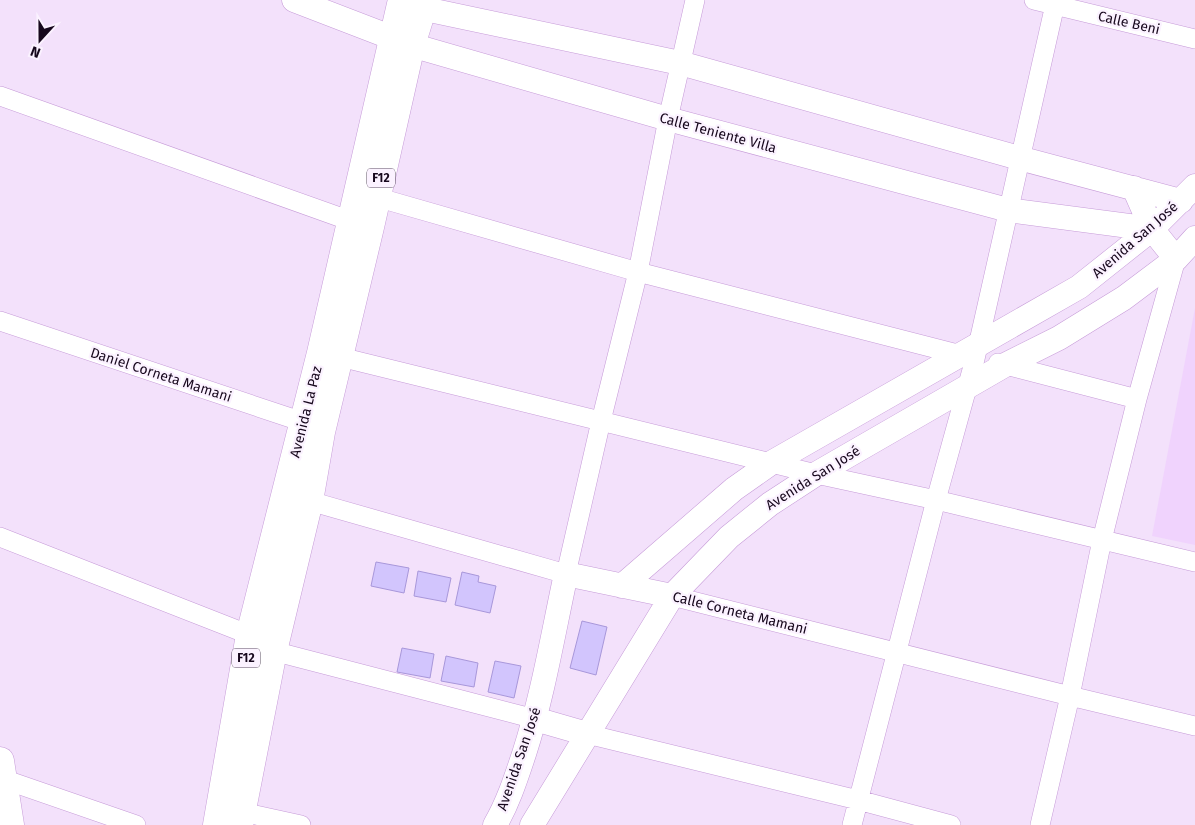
<svg xmlns="http://www.w3.org/2000/svg" width="1195" height="825" viewBox="0 0 1195 825" font-family="'Fira Sans',sans-serif">
  <style>
    .built { fill: #f0d3fd }
    .building { fill: #d2c5fd; stroke: #a897da }
    .lines { fill: none; stroke-linecap: round; stroke-linejoin: round }
    .minor-casing { stroke: #c69bd8; stroke-width: 20 }
    .tertiary-casing { stroke: #c69bd8; stroke-width: 25 }
    .secondary-casing { stroke: #c69bd8; stroke-width: 29 }
    .primary-casing { stroke: #c69bd8; stroke-width: 29 }
    .minor { stroke: #fff; stroke-width: 19 }
    .tertiary { stroke: #fff; stroke-width: 24 }
    .secondary { stroke: #fff; stroke-width: 28 }
    .primary { stroke: #fff; stroke-width: 28 }
    .labels { text-anchor: middle; dominant-baseline: central; stroke-width: 4.5; stroke-linejoin: round; paint-order: stroke }
    .shield { fill: #fbf2ff; stroke: #5b4e61; stroke-width: 1 }
    .shield-label { font-size: 12px; font-weight: bold; fill: #17081d }
    .street-label { font-size: 14px; fill: #17081d; stroke: #fbf2ff }
  </style>
  <rect width="100%" height="100%" fill="#f3e1fb"/>
  <!-- built -->
  <path class="built" d="M1195 308V545L1152 536Z"/>
  <!-- building -->
  <path class="building" d="M376 562 409 568 404 593 371 586Z
    M418 571 451 578 446 602 414 596Z
    M462 572 479 576 478 582 496 586 490 613 455 605Z
    M582 621 607 627 596 675 570 668Z
    M402 648 434 654 430 678 397 672Z
    M446 656 478 663 474 687 441 681Z
    M495 661 521 666 514 698 488 692Z"/>
  <g class="lines">
    <!-- minor casing -->
    <g class="minor-casing">
      <path id="minor" d="M1034 0 1195 39
        M0 96 362 225
        M376 197 638 272 969 357
        M0 321 303 422 313 428
        M328 354 816 474 936 500 1195 562
        M998 363 1137 399
        M299 498 566 574 601 421 638 272 668 119 695 0
        M0 537 250 635 273 651 535 719
        M672 596 1070 696 1195 726
        M587 734 858 800 951 825
        M0 778 136 825
        M242 812 301 825
        M852 825 936 500 975 359 1056 0
        M1040 825 1070 696 1102 540 1137 399 1176 259"/>
    </g>
    <!-- tertiary casing -->
    <g class="tertiary-casing">
      <path id="tertiary" d="M294 0 411 45 668 119 1008 210 1152 229
        M406 5 680 63 1019 158 1181 201
        M1134 188 1152 229 1176 259
        M622 586 734 489 771 463 1079 287 1152 229 1195 186
        M535 719 587 734
        M495 825C508 803 516 778 524 754 543 695 553 634 566 574L672 596
        M532 825 672 596 729 537 770 504 816 474 1005 365 1059 338 1124 298 1176 259 1195 238"/>
    </g>
    <!-- secondary casing -->
    <g class="secondary-casing">
      <path id="secondary" d="M0 761 10 825"/>
    </g>
    <!-- primary casing -->
    <g class="primary-casing">
      <path id="primary" d="M217 825 250 635 321 353 402 0
        M239 825 273 651 309 501 321 432 370 227 411 45 425 0"/>
    </g>
    <!-- minor -->
    <use href="#minor" class="minor"/>
    <!-- tertiary -->
    <use href="#tertiary" class="tertiary"/>
    <!-- secondary -->
    <use href="#secondary" class="secondary"/>
    <!-- primary -->
    <use href="#primary" class="primary"/>
  </g>
  <g class="labels">
    <!-- shield labels -->
    <g class="shield">
      <rect x="367" y="168.5" width="28" height="19" rx="4"/>
      <rect x="232" y="648.5" width="28" height="19" rx="4"/>
    </g>
    <g class="shield-label">
      <text x="381" y="178">F12</text>
      <text x="246" y="658">F12</text>
    </g>
    <!-- street labels -->
    <g class="street-label">
      <text transform="translate(1129 23) rotate(13)">Calle Beni</text>
      <text transform="translate(718 133) rotate(15)">Calle Teniente Villa</text>
      <text transform="translate(1135 240) rotate(-41)">Avenida San José</text>
      <text transform="translate(161 375) rotate(18)">Daniel Corneta Mamani</text>
      <text transform="translate(306 412) rotate(-76)">Avenida La Paz</text>
      <text transform="translate(813 478) rotate(-32)">Avenida San José</text>
      <text transform="translate(740 613) rotate(14)">Calle Corneta Mamani</text>
      <text transform="translate(519 759) rotate(-71)">Avenida San José</text>
    </g>
  </g>
  <!-- north arrow -->
  <g transform="translate(40 40) rotate(201)" stroke="#fbf2ff" stroke-width="4" paint-order="stroke">
  <path d="M0-4L9 19L0 12L-9 19Z" fill="#17081d"/>
  <text y="-8" font-size="14" font-weight="bold" text-anchor="middle" fill="#17081d">N</text>
  </g>
</svg>
